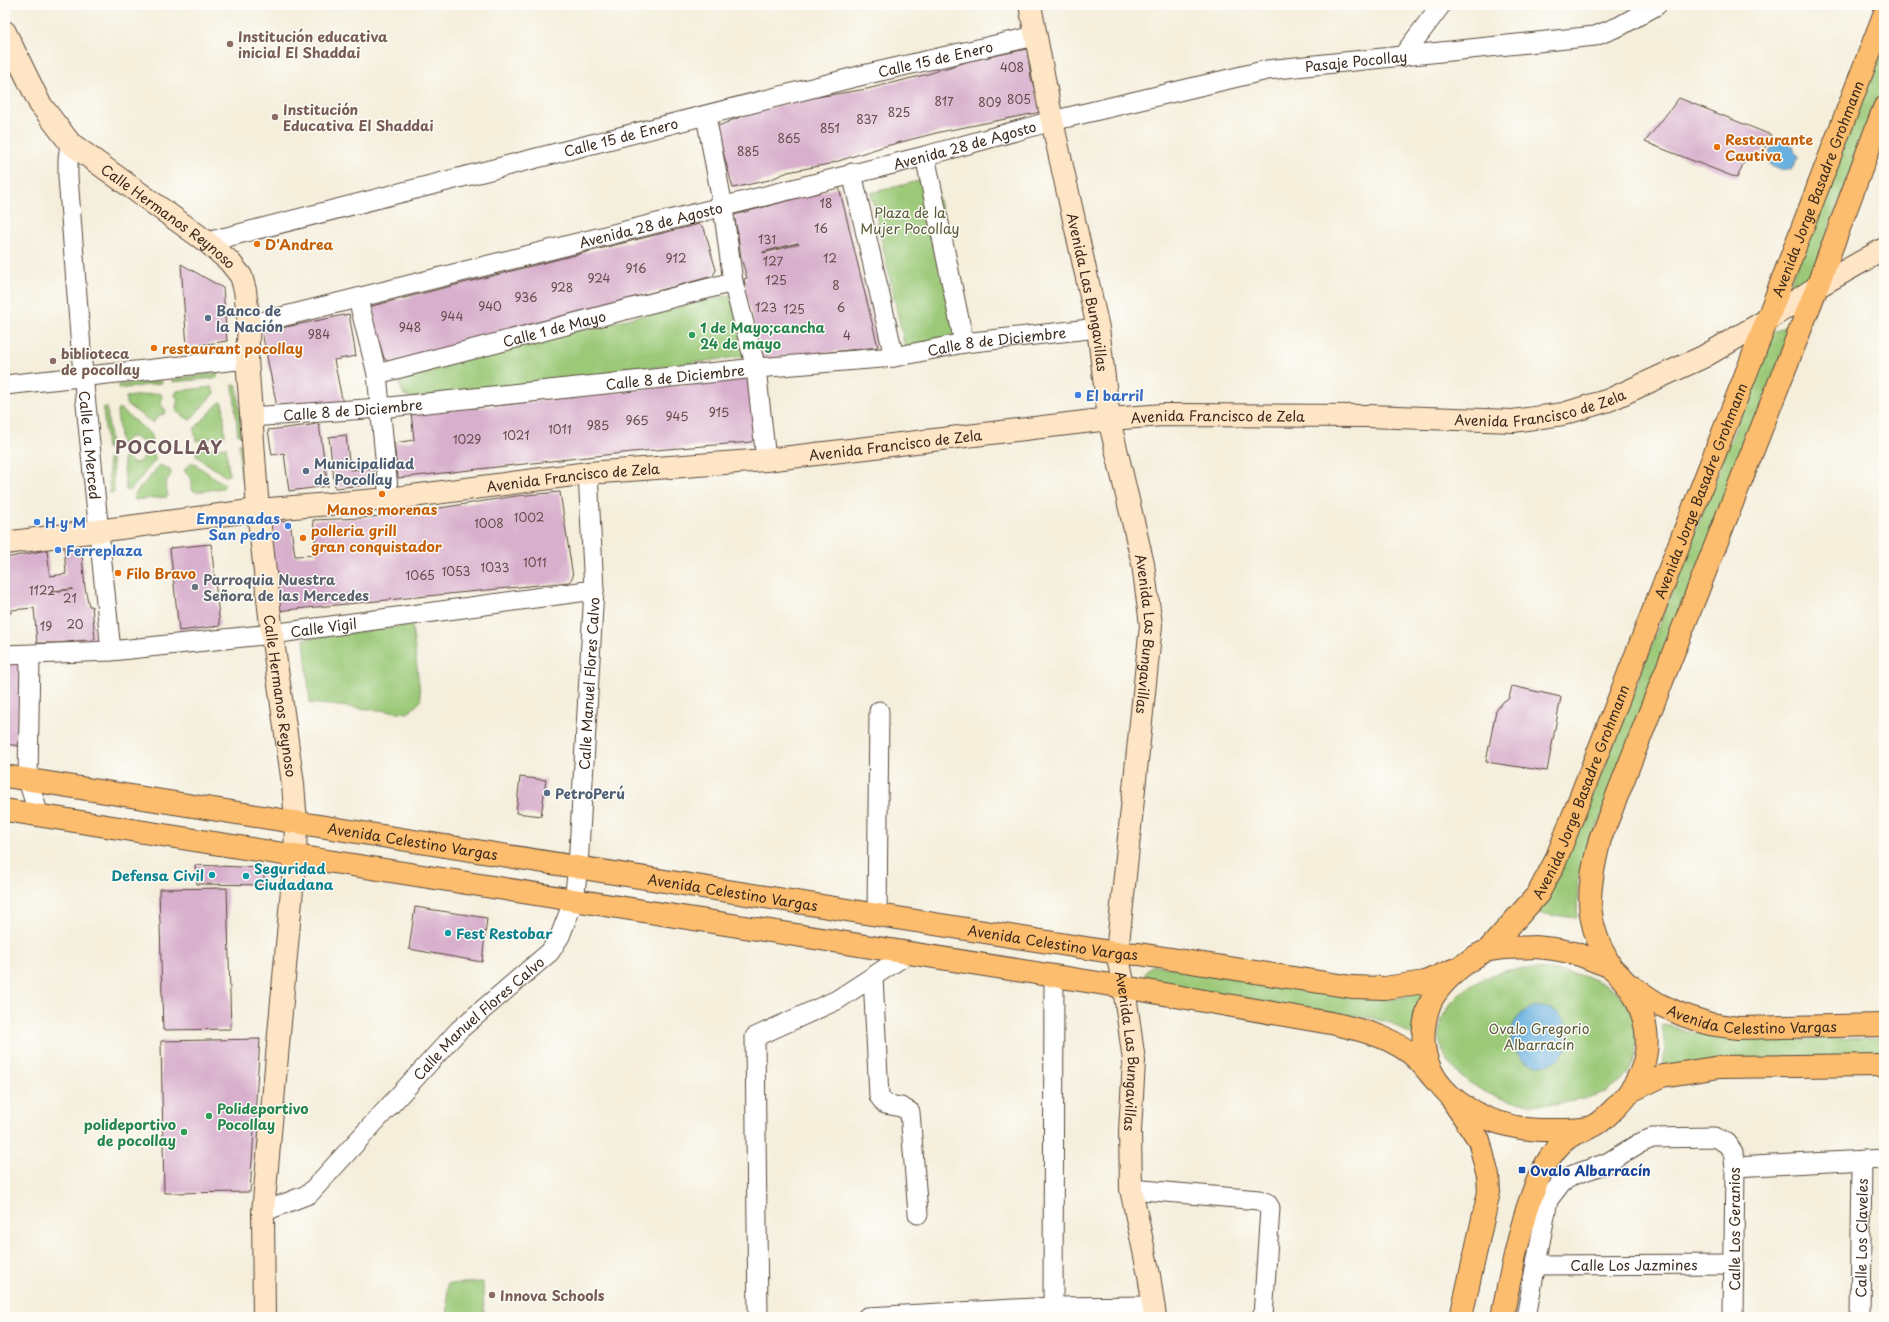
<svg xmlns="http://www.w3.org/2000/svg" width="1889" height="1322" viewBox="0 0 1889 1322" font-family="'Playpen Sans',sans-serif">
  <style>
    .green { fill: #9bc978; stroke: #6b7a4b }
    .water { fill: #68b0df; stroke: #526d7e }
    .building { fill: #d8afcc; fill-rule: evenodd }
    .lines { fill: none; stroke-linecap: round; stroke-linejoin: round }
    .street-casing { stroke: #57473a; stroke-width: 21 }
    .secondary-casing { stroke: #57473a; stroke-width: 24 }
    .primary-casing { stroke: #57473a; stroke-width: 24 }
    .highway-casing { stroke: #57473a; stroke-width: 24 }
    .street { stroke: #fff; stroke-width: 19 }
    .secondary { stroke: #fee5c5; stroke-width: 22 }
    .primary { stroke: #fcbd6e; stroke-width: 22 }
    .highway { stroke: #fcbd6e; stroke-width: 22 }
    .education-dot { fill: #8d6e63; stroke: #fdfcf7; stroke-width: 1.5 }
    .food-dot { fill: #e8710a; stroke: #fdfcf7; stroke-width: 1.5 }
    .service-dot { fill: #5c6f8a; stroke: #fdfcf7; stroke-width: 1.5 }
    .leisure-dot { fill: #2e9e5b; stroke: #fdfcf7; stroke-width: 1.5 }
    .shop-dot { fill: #3f7fe0; stroke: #fdfcf7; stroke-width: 1.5 }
    .worship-dot { fill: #6b7280; stroke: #fdfcf7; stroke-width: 1.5 }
    .culture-dot { fill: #0f9aa8; stroke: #fdfcf7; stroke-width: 1.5 }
    .transit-dot { fill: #1a4fb4; stroke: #fdfcf7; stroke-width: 1.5 }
    .labels { text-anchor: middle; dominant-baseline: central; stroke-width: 3; stroke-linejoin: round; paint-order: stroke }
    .number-label { font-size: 12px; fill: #624b4a }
    .education-label { font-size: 14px; font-weight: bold; fill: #785e54; stroke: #fdfcf7; text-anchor: start }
    .street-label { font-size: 14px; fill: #3b2a1e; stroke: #fdfcf7 }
    .food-label { font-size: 14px; font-weight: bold; fill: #c56008; stroke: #fdfcf7; text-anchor: start }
    .park-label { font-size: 14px; fill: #585a39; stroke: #fdfcf7 }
    .service-label { font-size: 14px; font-weight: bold; fill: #4e5e75; stroke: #fdfcf7; text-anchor: start }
    .leisure-label { font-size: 14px; font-weight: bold; fill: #27864d; stroke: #fdfcf7; text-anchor: start }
    .shop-label { font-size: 14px; font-weight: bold; fill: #366cbe; stroke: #fdfcf7; text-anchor: start }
    .worship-label { font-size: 14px; font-weight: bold; fill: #5b616d; stroke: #fdfcf7; text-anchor: start }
    .culture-label { font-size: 14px; font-weight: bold; fill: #0d838f; stroke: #fdfcf7; text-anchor: start }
    .transit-label { font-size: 14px; font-weight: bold; fill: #164399; stroke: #fdfcf7; text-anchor: start }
    .district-label { font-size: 18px; font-weight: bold; letter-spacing: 1px; fill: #72595b; stroke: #fdfcf7 }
  </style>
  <rect width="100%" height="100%" fill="#fdfcf7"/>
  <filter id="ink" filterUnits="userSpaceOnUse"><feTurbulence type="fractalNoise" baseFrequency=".025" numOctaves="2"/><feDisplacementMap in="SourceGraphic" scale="8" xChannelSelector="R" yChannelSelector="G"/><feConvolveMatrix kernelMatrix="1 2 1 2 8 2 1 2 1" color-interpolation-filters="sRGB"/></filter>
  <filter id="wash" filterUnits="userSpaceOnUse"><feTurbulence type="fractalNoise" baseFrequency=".012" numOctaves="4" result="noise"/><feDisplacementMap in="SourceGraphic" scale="16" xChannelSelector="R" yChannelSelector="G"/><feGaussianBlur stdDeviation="0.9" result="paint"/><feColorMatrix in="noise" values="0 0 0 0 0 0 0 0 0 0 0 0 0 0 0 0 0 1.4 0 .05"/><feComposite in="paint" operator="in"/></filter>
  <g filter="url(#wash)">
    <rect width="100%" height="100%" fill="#f4eedb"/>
    <!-- green -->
    <path class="green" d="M1884 39V87L1810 278 1787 291Z
      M934 177 969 339 905 347 871 193Z
      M730 295 746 356 412 398 404 395 399 384 405 375 524 343Z
      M1794 322 1578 876 1577 918 1535 913 1559 875 1607 761 1772 333Z
      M218 373 217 378 172 382V379Z
      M161 380 162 383 119 389 118 385Z
      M233 385H237L242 434 238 435Z
      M212 387 214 393 190 420 177 412 176 408 178 399 175 395 177 391Z
      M160 393 162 396 161 405 165 409 166 413 158 416 153 423 126 404V397Z
      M220 402 223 403 225 436 196 441 194 429Z
      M107 407 111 449H107L103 408Z
      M119 408 152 435 151 442 143 443 135 437H129L124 444 121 445 117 412Z
      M239 444H242L245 478H241Z
      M226 447 229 475 225 476 196 456 197 449Z
      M153 453 156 459 130 491 126 490 123 458H127L133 463 139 462 146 454Z
      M108 459H112L114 492 110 493Z
      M192 462 225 485 223 488 197 492 192 490V481L184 470Z
      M160 465 170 470 171 474 165 484 168 495 167 497 135 500 133 496Z
      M412 625 421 701 408 713 310 703 304 639Z
      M1153 965 1369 997 1394 999 1422 992 1415 1037 1391 1023 1371 1018 1153 986C1142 980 1142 973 1153 965Z
      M1535 969C1572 972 1617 977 1634 1014 1640 1028 1638 1035 1636 1050 1635 1059 1633 1067 1627 1075 1602 1103 1542 1110 1507 1100 1468 1090 1419 1051 1448 1008 1460 989 1486 975 1508 970 1517 969 1526 969 1535 969Z
      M1662 1024 1699 1034 1741 1040 1884 1038V1058L1662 1070 1665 1050Z
      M483 1282 484 1317H448L447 1284Z"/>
    <!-- water -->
    <path class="water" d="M1780 140 1793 146 1795 153 1799 156 1791 169C1781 170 1776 170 1769 164L1770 149Z
      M1511 1036a29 29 0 1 1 58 0a29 29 0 1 1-58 0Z"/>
    <g id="blocks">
      <!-- building -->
      <path class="building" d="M1027 49 1031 77 1041 112 940 132 882 147 829 164 788 172 769 180 733 188 716 127 747 114 811 98 867 89 928 74 969 61Z
        M1679 98 1771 135 1759 159 1748 153 1737 178 1645 142Z
        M839 187 878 347 764 359 746 295 744 279 747 278 741 258 738 235 734 215ZM797 243 799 244 763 253V252Z
        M699 224 704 228 716 270 713 276 428 354 390 363 384 358 368 307Z
        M181 264 223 288 227 341 187 347Z
        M349 314 356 356 334 360 343 404 278 412 262 332Z
        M745 378 750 381 755 437 751 442 632 452 398 478 394 443 414 440 411 412 476 408Z
        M319 424 328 486 289 491 284 453 272 455 268 430Z
        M346 435 350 470 373 468 375 484 335 488 329 437Z
        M560 492 573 577 569 582 276 611 265 522 290 521 295 556 317 555 313 520 361 518 402 514 516 496Z
        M211 544 220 626 179 631 170 548Z
        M81 545 85 588 89 606H92L95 639 59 643H37L34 608 11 610V613L5 614V558L47 550 50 576 66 574 64 546ZM73 589 52 592V591Z
        M5 664H24L20 746 5 744Z
        M1512 686 1561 697 1547 771 1486 762 1496 710 1504 701 1509 698Z
        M520 777 546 780 541 816 516 813Z
        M195 865 264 868V885L197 884Z
        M227 888 231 1029 163 1030 159 889Z
        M415 907 487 918 482 962 409 949Z
        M260 1039 250 1192 164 1193 161 1041Z"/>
    </g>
  </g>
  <g filter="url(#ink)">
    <use href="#blocks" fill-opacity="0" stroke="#57473a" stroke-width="1"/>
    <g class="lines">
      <!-- street casing -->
      <g class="street-casing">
        <g id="street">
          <path d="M1402 57 1441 5"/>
          <path d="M706 116 723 207 733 282 756 368 766 460"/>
          <path id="s1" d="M70 143 68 159V177L83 375 111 651"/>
          <path d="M925 156 964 343"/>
          <path d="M852 173 894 357"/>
          <path id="s2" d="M207 242 863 75 1035 36"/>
          <path d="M358 299 377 374 389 499"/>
          <path id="s3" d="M249 325 925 156 1052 121 1267 70 1595 36 1620 26 1657 5"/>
          <path id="s4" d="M377 374 733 282"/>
          <path d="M5 385 247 359"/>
          <path id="s5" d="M250 417 380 408 756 368 894 357 964 343 1098 328"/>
          <path id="s6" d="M5 655 111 651 272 634 594 590"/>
          <path d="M30 655 28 780 39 816"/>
          <path d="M877 915 879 711"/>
          <path d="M873 977 879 1096 885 1104 901 1107 910 1112 918 1214"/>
          <path d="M1735 1167 1884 1159"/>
          <path d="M1131 1189 1259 1200 1267 1203 1270 1208 1263 1317"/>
          <path id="s7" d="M263 1212 309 1194 459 1030 550 952 560 936 574 900 578 867 594 590 588 473"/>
          <path id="s8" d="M1536 1265 1733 1264"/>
          <path d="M1053 1307 1054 976"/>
          <path d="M758 1317 755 1037 837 1000 909 953"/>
          <path d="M867 1317 1053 1307 1155 1306"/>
          <path d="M1526 1317 1548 1200 1561 1183 1573 1175 1607 1163 1638 1144 1652 1138 1714 1137 1726 1143 1733 1152 1735 1167 1733 1317"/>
          <path id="s9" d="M1860 1317 1862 1160"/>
        </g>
      </g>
      <!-- secondary casing -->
      <g class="secondary-casing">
        <g id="secondary">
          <path id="s10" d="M1030 5 1052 121 1098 328 1109 419 1143 564 1151 625 1117 953 1124 987 1134 1061 1130 1131 1131 1189 1149 1275 1155 1317"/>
          <path id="s11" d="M5 32 40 104 70 143 207 242 229 261 241 276 245 290 249 325 247 359 258 510 272 634 293 784 296 822 295 856 263 1212 264 1317"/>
          <path id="s12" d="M5 543 258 510 389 499 588 473 766 460 1109 419 1164 415 1368 416 1513 421 1563 414 1609 400 1703 357 1767 320 1817 287 1884 249"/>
        </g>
      </g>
      <!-- primary casing -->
      <g class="primary-casing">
        <g id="primary">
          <path id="s13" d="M1628 984 1658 1004 1683 1015 1710 1024 1738 1028 1884 1025"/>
          <path d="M1631 1091 1662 1076 1720 1067 1884 1065"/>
        </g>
      </g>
      <!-- highway casing -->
      <g class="highway-casing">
        <g id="highway">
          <path id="s14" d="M5 776 1117 953 1139 954 1352 987 1384 988 1425 982 1460 967"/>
          <path d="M5 810 1124 987 1336 1024C1365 1031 1396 1038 1418 1060 1424 1066 1430 1074 1436 1081"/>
          <path d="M1535 947C1559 949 1576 952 1598 962 1603 964 1609 966 1613 969 1622 977 1629 986 1635 997 1655 1036 1649 1073 1619 1104 1611 1112 1601 1123 1591 1127 1580 1131 1551 1130 1539 1130 1483 1127 1417 1092 1424 1028 1427 1003 1434 992 1452 975 1460 967 1479 952 1490 950 1504 947 1520 948 1535 947Z"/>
          <path id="s15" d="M1488 950 1538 894 1555 862 1767 320 1884 15"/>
          <path d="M1612 968C1583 921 1587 891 1600 839L1817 287 1884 108"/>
          <path d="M1453 1101 1479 1140 1488 1176 1489 1192 1461 1317"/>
          <path d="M1502 1317C1512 1271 1528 1165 1568 1138 1573 1134 1579 1132 1585 1130"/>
        </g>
      </g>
      <!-- street -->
      <use href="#street" class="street"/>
      <!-- secondary -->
      <use href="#secondary" class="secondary"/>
      <!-- primary -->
      <use href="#primary" class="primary"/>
      <!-- highway -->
      <use href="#highway" class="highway"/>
    </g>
  </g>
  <!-- markers -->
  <g class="education-dot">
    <circle cx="230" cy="44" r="4"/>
    <circle cx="275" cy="117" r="4"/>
    <circle cx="53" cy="361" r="4"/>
    <circle cx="492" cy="1295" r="4"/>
  </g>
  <g class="food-dot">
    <circle cx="1717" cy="147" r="4"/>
    <circle cx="257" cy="244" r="4"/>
    <circle cx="154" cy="348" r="4"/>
    <circle cx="382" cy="494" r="4"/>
    <circle cx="303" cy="538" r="4"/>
    <circle cx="118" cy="573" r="4"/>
  </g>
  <g class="service-dot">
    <circle cx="208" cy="318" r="4"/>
    <circle cx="306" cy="471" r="4"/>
    <circle cx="547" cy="793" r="4"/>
  </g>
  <g class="leisure-dot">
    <circle cx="692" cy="335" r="4"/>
    <circle cx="209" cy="1116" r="4"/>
    <circle cx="184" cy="1132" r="4"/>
  </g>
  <g class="shop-dot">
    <circle cx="1078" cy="395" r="4"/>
    <circle cx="37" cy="522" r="4"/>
    <circle cx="288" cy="526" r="4"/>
    <circle cx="58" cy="550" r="4"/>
  </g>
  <circle class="worship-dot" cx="195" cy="587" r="4"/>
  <g class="culture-dot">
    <circle cx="212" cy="875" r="4"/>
    <circle cx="246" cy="876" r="4"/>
    <circle cx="448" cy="933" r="4"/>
  </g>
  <rect class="transit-dot" x="1518" y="1166" width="8" height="8" rx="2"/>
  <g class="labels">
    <!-- number labels -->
    <g class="number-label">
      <text x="1012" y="67">408</text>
      <text x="1019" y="99">805</text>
      <text x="944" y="101">817</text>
      <text x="990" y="102">809</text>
      <text x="899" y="112">825</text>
      <text x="867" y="119">837</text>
      <text x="830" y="128">851</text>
      <text x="789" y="138">865</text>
      <text x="748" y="151">885</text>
      <text x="826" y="203">18</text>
      <text x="821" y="228">16</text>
      <text x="767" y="239">131</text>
      <text x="676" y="258">912</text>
      <text x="830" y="258">12</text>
      <text x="773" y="261">127</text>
      <text x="636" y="268">916</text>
      <text x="599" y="278">924</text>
      <text x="776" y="280">125</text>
      <text x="836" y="285">8</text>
      <text x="562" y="287">928</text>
      <text x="526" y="297">936</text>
      <text x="490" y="306">940</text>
      <text x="766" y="307">123</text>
      <text x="841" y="307">6</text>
      <text x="794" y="309">125</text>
      <text x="452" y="316">944</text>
      <text x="410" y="327">948</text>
      <text x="319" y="334">984</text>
      <text x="847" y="335">4</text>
      <text x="719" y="412">915</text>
      <text x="677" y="416">945</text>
      <text x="637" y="420">965</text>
      <text x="598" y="425">985</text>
      <text x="560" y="429">1011</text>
      <text x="516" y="435">1021</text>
      <text x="467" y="439">1029</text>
      <text x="529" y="517">1002</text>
      <text x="489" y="523">1008</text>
      <text x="535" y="562">1011</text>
      <text x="495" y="567">1033</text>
      <text x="456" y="571">1053</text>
      <text x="420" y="575">1065</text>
      <text x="42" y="590">1122</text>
      <text x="70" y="598">21</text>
      <text x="75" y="624">20</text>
      <text x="46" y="626">19</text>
    </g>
    <!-- education labels -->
    <g class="education-label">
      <text x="238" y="36">Institución educativa<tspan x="238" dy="16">inicial El Shaddai</tspan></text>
      <text x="283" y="109">Institución<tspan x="283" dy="16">Educativa El Shaddai</tspan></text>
      <text x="61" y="353">biblioteca<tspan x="61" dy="16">de pocollay</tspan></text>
      <text x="500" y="1295">Innova Schools</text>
    </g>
    <!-- street labels -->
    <g class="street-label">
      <text stroke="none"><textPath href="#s2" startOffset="751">Calle 15 de Enero</textPath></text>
      <text stroke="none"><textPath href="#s3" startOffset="1139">Pasaje Pocollay</textPath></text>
      <text stroke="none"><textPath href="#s2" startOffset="427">Calle 15 de Enero</textPath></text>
      <text stroke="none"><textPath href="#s3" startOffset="738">Avenida 28 de Agosto</textPath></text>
      <text stroke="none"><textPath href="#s15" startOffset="834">Avenida Jorge Basadre Grohmann</textPath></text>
      <text stroke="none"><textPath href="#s11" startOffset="252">Calle Hermanos Reynoso</textPath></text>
      <text stroke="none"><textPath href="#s3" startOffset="414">Avenida 28 de Agosto</textPath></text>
      <text stroke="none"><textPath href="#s10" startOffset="293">Avenida Las Bungavillas</textPath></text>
      <text stroke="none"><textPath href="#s4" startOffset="183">Calle 1 de Mayo</textPath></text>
      <text stroke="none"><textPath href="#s5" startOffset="751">Calle 8 de Diciembre</textPath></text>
      <text stroke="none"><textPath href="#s5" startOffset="427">Calle 8 de Diciembre</textPath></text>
      <text stroke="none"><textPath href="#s12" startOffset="1544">Avenida Francisco de Zela</textPath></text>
      <text stroke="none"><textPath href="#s5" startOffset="103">Calle 8 de Diciembre</textPath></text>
      <text stroke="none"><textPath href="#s12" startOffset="1220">Avenida Francisco de Zela</textPath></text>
      <text stroke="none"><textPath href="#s1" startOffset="303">Calle La Merced</textPath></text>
      <text stroke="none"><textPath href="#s12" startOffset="896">Avenida Francisco de Zela</textPath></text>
      <text stroke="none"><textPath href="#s12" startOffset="572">Avenida Francisco de Zela</textPath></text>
      <text stroke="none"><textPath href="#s15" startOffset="510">Avenida Jorge Basadre Grohmann</textPath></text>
      <text stroke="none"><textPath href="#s6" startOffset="320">Calle Vigil</textPath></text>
      <text stroke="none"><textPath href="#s10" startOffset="641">Avenida Las Bungavillas</textPath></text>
      <text stroke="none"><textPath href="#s7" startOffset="666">Calle Manuel Flores Calvo</textPath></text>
      <text stroke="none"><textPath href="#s11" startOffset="769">Calle Hermanos Reynoso</textPath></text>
      <text stroke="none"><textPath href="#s15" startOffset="186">Avenida Jorge Basadre Grohmann</textPath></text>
      <text stroke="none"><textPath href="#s14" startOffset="413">Avenida Celestino Vargas</textPath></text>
      <text stroke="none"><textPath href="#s14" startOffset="737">Avenida Celestino Vargas</textPath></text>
      <text stroke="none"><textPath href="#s14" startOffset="1061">Avenida Celestino Vargas</textPath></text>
      <text stroke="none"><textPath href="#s13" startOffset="133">Avenida Celestino Vargas</textPath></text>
      <text stroke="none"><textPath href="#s7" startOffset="294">Calle Manuel Flores Calvo</textPath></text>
      <text stroke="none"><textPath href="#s10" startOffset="1061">Avenida Las Bungavillas</textPath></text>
      <text transform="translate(1734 1229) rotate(-90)">Calle Los Geranios</text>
      <text stroke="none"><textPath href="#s9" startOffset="79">Calle Los Claveles</textPath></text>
      <text stroke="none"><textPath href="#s8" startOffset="98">Calle Los Jazmines</textPath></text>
    </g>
    <!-- food labels -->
    <g class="food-label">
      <text x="1725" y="139">Restaurante<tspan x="1725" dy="16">Cautiva</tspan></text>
      <text x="265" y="244">D'Andrea</text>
      <text x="162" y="348">restaurant pocollay</text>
      <text x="382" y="509" text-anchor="middle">Manos morenas</text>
      <text x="311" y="530">polleria grill<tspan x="311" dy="16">gran conquistador</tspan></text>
      <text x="126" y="573">Filo Bravo</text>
    </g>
    <!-- park labels -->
    <g class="park-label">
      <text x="910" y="212">Plaza de la<tspan x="910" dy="16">Mujer Pocollay</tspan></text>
      <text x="1539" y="1028">Ovalo Gregorio<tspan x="1539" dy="16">Albarracín</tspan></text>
    </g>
    <!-- service labels -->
    <g class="service-label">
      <text x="216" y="310">Banco de<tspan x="216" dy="16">la Nación</tspan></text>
      <text x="314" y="463">Municipalidad<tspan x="314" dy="16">de Pocollay</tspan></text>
      <text x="555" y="793">PetroPerú</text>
    </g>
    <!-- leisure labels -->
    <g class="leisure-label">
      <text x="700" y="327">1 de Mayo;cancha<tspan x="700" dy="16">24 de mayo</tspan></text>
      <text x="217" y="1108">Polideportivo<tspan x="217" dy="16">Pocollay</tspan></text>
      <text x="176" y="1124" text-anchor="end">polideportivo<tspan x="176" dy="16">de pocollay</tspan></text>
    </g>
    <!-- shop labels -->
    <g class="shop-label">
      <text x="1086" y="395">El barril</text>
      <text x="280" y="518" text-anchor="end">Empanadas<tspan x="280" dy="16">San pedro</tspan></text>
      <text x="45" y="522">H y M</text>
      <text x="66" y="550">Ferreplaza</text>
    </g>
    <!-- worship labels -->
    <g class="worship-label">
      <text x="203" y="579">Parroquia Nuestra<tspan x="203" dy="16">Señora de las Mercedes</tspan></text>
    </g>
    <!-- culture labels -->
    <g class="culture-label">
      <text x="254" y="868">Seguridad<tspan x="254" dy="16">Ciudadana</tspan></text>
      <text x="204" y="875" text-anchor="end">Defensa Civil</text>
      <text x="456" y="933">Fest Restobar</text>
    </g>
    <!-- transit labels -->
    <g class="transit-label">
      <text x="1530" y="1170">Ovalo Albarracín</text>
    </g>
    <!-- district labels -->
    <g class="district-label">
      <text x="169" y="446">POCOLLAY</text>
    </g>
  </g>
  <!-- margin -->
  <rect width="1889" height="1322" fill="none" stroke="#fdfcf7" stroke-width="20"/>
</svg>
